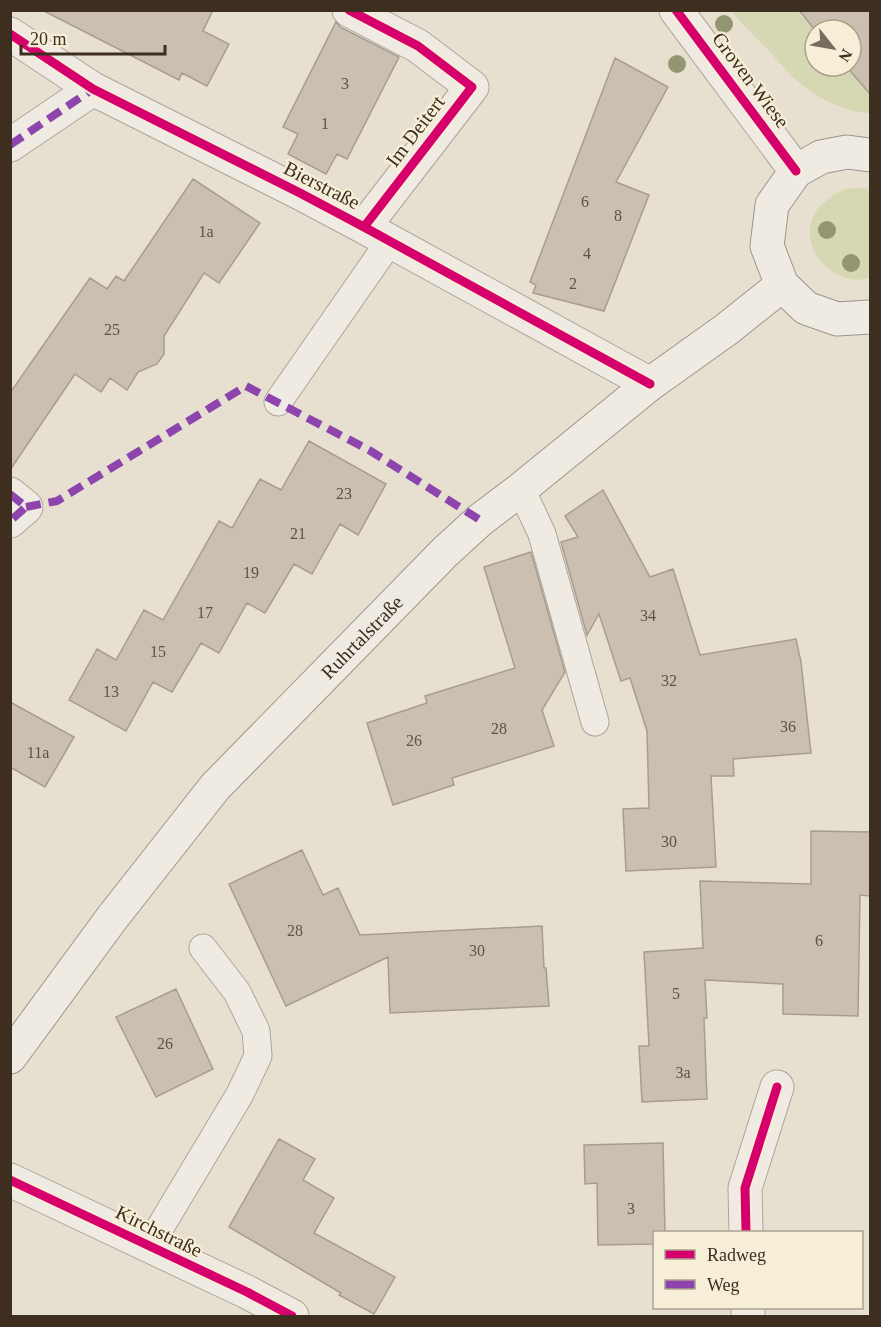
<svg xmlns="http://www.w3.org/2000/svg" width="881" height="1327" viewBox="0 0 881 1327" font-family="'Times New Roman',serif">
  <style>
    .green { fill: #d6d7b3 }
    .building { fill: #cbbfb2; stroke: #a89c90; stroke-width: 1.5 }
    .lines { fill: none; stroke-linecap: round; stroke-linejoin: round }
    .lane-casing { stroke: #ada599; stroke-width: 29 }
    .street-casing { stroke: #ada599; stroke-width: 35 }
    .secondary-casing { stroke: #9c958a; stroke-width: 35 }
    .lane { stroke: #efebe3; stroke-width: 27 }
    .street { stroke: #efebe3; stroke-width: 33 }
    .secondary { stroke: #efebe3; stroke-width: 33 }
    .quiet { stroke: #8e44ad; stroke-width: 8; stroke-dasharray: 15 8; stroke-linecap: butt }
    .cycleway-casing { stroke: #f7eed8; stroke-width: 13 }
    .cycleway { stroke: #d6006c; stroke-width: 9 }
    .tree { fill: #929673 }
    .labels { text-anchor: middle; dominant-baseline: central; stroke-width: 4.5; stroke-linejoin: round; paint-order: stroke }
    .number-label { font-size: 16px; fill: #605244 }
    .street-label { font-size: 20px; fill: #3d2e20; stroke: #f7eed8 }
  </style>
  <rect width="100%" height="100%" fill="#e7e0d1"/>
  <!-- green -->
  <path class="green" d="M731 11H802L815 30V66H846L862 85 870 78V113C843 112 815 97 795 79 785 70 776 58 766 48 754 36 742 24 731 11Z
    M865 188 870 190V277C862 281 852 280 844 277 817 269 800 236 816 211 819 207 823 204 826 201 831 196 839 191 846 189 852 188 859 188 865 188Z"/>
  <!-- building -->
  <path class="building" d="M42 10H213L203 31 229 44 207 86 182 73 179 80Z
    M799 10H870V94L846 66H851V30H815Z
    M336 22 340 27 399 57 347 159 337 154 326 174 288 154 298 134 283 127Z
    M615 58 668 87 616 182 649 195 604 311 533 293 536 285 530 282Z
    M193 179 260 223 219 283 204 273 164 336V354L157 364 138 372 127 390 110 378 101 392 75 374 10 470V393L90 278 107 289 116 276 124 281Z
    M309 441 386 484 358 535 340 524 312 574 294 564 265 613 247 603 219 653 201 643 172 692 153 682 126 731 69 700 97 649 116 660 144 610 163 620 219 521 232 528 260 479 281 490Z
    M603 490 650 577 673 569 700 655 796 639 801 662 811 753 733 759 734 776H711L716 867 626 871 623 809 649 808 647 731 630 678 621 681 599 614 587 635 561 542 578 537 565 516Z
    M531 552 565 672 542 710 554 746 452 778 454 785 393 805 367 723 427 703 425 696 515 668 484 567Z
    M10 702 74 737 45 787 10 767Z
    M811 831 870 832V896L860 895 858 1016 783 1014V984L705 980 707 1018H704L707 1099 642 1102 639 1046H649L644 952 703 948 700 881 811 884Z
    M302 850 323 895 338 888 360 935 542 926 544 968H546L549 1006 390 1013 388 957 286 1006 229 884Z
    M176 989 213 1069 156 1097 116 1017Z
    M279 1139 315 1159 303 1180 334 1198 314 1233 395 1277 374 1314 339 1295 341 1293 229 1227Z
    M663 1143 665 1233H654V1244L598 1245 597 1183 585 1184 584 1145Z"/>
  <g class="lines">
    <!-- lane casing -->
    <g class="lane-casing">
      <path id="lane" d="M278 402 390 241
        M521 489 542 534 595 722
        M149 1246 240 1094 258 1056 256 1031 237 992 203 948"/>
    </g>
    <!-- street casing -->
    <g class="street-casing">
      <path id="street" d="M349 10 418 46 472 87 364 227
        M676 10 796 171
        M10 34 93 89 300 193 364 227 650 384
        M10 145 93 89
        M10 494 26 507 10 521
        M10 1180 247 1292 292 1316
        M746 1232 745 1188 777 1087
        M748 1308V1316"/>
    </g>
    <!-- secondary casing -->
    <g class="secondary-casing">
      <g id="secondary">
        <path d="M870 155 847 152 821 157 796 171 772 205 767 246 782 285 806 308 837 319 870 317"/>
        <path id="s1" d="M10 1057 112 918 215 787 445 552 480 520 521 489 650 384 727 329 782 285"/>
      </g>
    </g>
    <!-- lane -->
    <use href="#lane" class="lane"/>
    <!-- street -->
    <use href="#street" class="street"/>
    <!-- secondary -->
    <use href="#secondary" class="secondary"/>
    <!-- quiet -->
    <path class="quiet" d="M10 145 93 89
      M10 494 26 507 10 521
      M26 507 57 501 246 386 369 450 480 520"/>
    <!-- cycleway casing -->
    <g class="cycleway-casing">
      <path id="cycleway" d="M349 10 418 46 472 87 364 227
        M676 10 796 171
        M10 34 93 89 300 193 364 227 650 384
        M10 1180 247 1292 292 1316
        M746 1232 745 1188 777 1087"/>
    </g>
    <!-- cycleway -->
    <use href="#cycleway" class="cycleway"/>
  </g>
  <!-- trees -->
  <g class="tree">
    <circle cx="724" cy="24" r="9"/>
    <circle cx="677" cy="64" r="9"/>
    <circle cx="827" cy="230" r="9"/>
    <circle cx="851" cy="263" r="9"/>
  </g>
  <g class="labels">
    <!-- number labels -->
    <g class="number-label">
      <text x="345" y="83">3</text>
      <text x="325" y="123">1</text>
      <text x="585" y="201">6</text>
      <text x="618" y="215">8</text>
      <text x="206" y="231">1a</text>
      <text x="587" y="253">4</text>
      <text x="573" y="283">2</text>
      <text x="112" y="329">25</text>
      <text x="344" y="493">23</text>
      <text x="298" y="533">21</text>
      <text x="251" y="572">19</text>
      <text x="205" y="612">17</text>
      <text x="648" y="615">34</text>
      <text x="158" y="651">15</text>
      <text x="669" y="680">32</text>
      <text x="111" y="691">13</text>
      <text x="788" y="726">36</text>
      <text x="499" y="728">28</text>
      <text x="414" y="740">26</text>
      <text x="38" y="752">11a</text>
      <text x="669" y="841">30</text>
      <text x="295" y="930">28</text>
      <text x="819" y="940">6</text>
      <text x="477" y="950">30</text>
      <text x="676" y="993">5</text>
      <text x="165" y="1043">26</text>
      <text x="683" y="1072">3a</text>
      <text x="631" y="1208">3</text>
    </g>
    <!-- street labels -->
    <g class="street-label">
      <text transform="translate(751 80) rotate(53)">Groven Wiese</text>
      <text transform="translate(415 131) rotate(-53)">Im Deitert</text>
      <text transform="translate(322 185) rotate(27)">Bierstraße</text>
      <text stroke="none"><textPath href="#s1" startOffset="549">Ruhrtalstraße</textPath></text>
      <text transform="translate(159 1231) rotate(26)">Kirchstraße</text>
    </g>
  </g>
  <!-- border -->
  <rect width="881" height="1327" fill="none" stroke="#3d2e20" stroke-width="24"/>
  <!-- legend -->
  <rect x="653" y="1231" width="210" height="78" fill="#f7eed8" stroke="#ada18e" stroke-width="1.5"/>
  <rect x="665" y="1250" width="30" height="9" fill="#d6006c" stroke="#ada18e" stroke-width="1.5"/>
  <text x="707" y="1261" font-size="18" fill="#3d2e20">Radweg</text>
  <rect x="665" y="1280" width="30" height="9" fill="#8e44ad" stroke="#ada18e" stroke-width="1.5"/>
  <text x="707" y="1291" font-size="18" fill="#3d2e20">Weg</text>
  <!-- north arrow -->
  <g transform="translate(833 48) rotate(121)"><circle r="28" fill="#f7eed8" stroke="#ada18e" stroke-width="1.5"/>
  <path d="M0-4.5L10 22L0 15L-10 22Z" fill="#786c5e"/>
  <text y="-9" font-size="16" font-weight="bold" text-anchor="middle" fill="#3d2e20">N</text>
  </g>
  <!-- scale -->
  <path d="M21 45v9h144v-9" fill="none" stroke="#3d2e20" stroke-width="3"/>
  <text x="30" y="45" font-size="18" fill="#3d2e20" stroke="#f7eed8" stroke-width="4.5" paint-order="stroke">20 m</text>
</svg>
